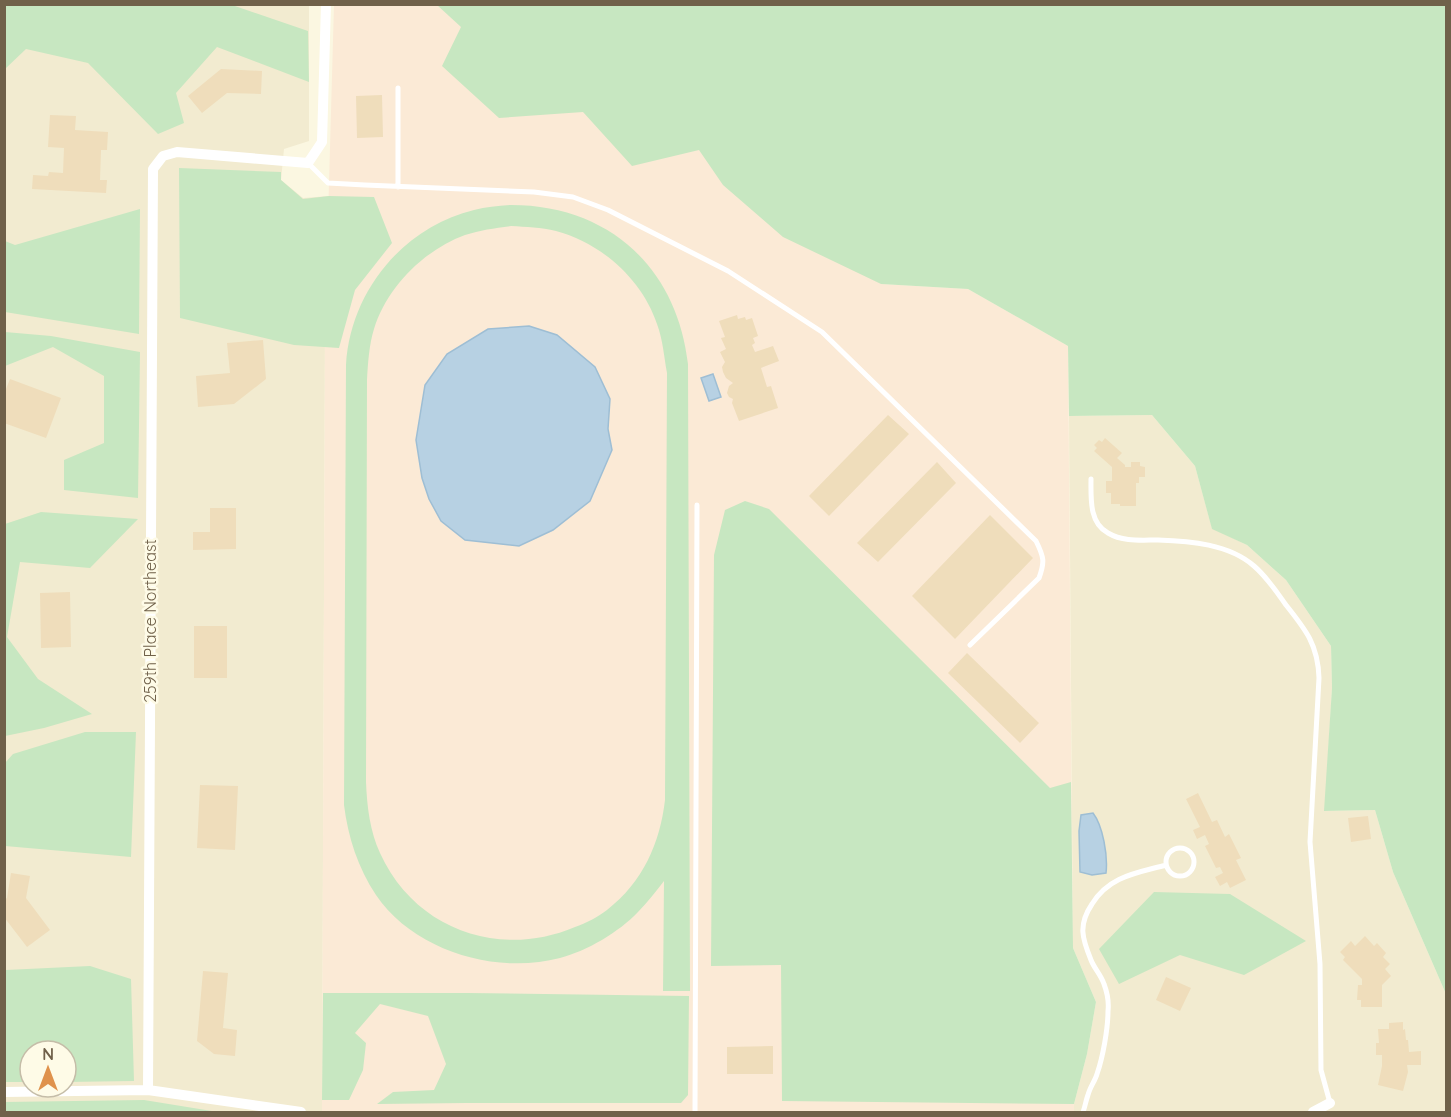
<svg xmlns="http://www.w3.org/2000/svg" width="1451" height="1117" viewBox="0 0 1451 1117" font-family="Quicksand,sans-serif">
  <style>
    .residential { fill: #f2ebd0; fill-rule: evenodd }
    .commercial { fill: #fbead6 }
    .green { fill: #c7e7c1; fill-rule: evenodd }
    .water { fill: #b7d1e3; stroke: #9ebed4; stroke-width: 1.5 }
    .building { fill: #efddbb }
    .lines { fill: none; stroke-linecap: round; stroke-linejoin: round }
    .service { stroke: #fff; stroke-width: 5 }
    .minor { stroke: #fff; stroke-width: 10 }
    .labels { text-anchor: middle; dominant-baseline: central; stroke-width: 5; stroke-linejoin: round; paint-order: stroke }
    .street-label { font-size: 16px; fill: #70614a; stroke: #fefbe7 }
  </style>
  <rect width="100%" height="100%" fill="#fbf7e1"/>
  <!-- residential -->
  <path class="residential" d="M5 5H309V141L284 149 281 180 303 198 329 196 325 326 322 1112H5ZM30 1051H66V1087H30Z
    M1152 415 1195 466 1212 528 1247 545 1286 580 1331 646 1332 688 1325 811 1375 810 1393 872 1446 994V1112H1074V1104L1087 1054 1096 1002 1073 948 1069 416Z"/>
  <!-- commercial -->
  <path class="commercial" d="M334 5H596L881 284 968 289 1068 346 1074 1112H322L325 326Z"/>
  <!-- green -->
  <path class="green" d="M5 4 232 5 308 31 309 82 217 47 176 93 184 123 158 134 88 63 26 49 5 69Z
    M437 5H1446V994L1393 872 1375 810 1324 811 1332 688 1331 646 1286 580 1247 545 1212 529 1195 466 1152 415 1069 416 1068 346 968 289 881 284 783 237 723 185 699 150 632 166 583 112 499 118 442 66 461 27Z
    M179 168 281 172V180L303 199 329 196 374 197 392 243 355 290 339 348 294 345 180 318Z
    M511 205C609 205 677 268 688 364L690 991H663L664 881C656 891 648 902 638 912 619 932 587 951 560 958 496 975 414 951 376 895 358 868 348 837 344 805L346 365C350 292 403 227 474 210 486 207 498 206 511 205ZM511 226C526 227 541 227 556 231 601 243 642 279 657 324 663 340 664 357 667 373L665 800C660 843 643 882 607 910 598 917 586 923 575 927 500 959 415 930 380 853 370 831 367 807 366 782L367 380C368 363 369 345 374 329 387 287 424 250 465 235 480 230 495 228 511 226Z
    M140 209 139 334 5 312V241L15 245Z
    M5 332 51 336 140 352 138 498 64 490V460L104 443V376L53 347 5 366Z
    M745 501 769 509 1050 788 1071 782 1073 948 1096 1002 1087 1054 1074 1104 782 1101 781 965 711 966 714 555 725 510Z
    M41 512 138 519 90 568 20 562 7 637 38 679 92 714 44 728 5 736V524Z
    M85 732H136L131 857 5 846V763L13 754Z
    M1154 892 1230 894 1306 941 1244 975 1180 955 1119 984 1099 949Z
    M90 966 131 979 134 1081 66 1082V1051H30V1082H5V969L6 970Z
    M323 993H467L689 996 688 1095 681 1103H466L377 1104 393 1092 434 1090 446 1064 428 1016 380 1004 355 1033 366 1043 363 1070 349 1100H322Z
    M144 1100 218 1112H5V1102Z"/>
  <!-- water -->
  <path class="water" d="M529 326 557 335 595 367 610 399 608 429 612 450 590 501 553 530 519 546 465 540 441 521 429 499 422 478 416 440 425 385 447 354 488 329Z
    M713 374 721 397 709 401 701 378Z
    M1093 813C1103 826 1108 856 1106 873L1092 875 1080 872 1079 831 1081 815Z"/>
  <!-- building -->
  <path class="building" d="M221 69 262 71 261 94 227 93 202 113 188 96Z
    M382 95 383 137 357 138 356 96Z
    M50 115 76 116 75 130 108 132 107 150H101L100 180H107L106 193 32 189 33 175 48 176 49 172 63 173 64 148 48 147Z
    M737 315 738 319 745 317 746 320 752 318 758 336 753 338 755 343 752 345 755 352 773 346 779 361 761 368 767 387 771 386 778 408 739 421 732 403 733 399 729 397 727 393 729 386 733 383 726 378 723 372 722 367 725 362 720 352 726 349 721 338 725 337 719 321Z
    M263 340 266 379 234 404 198 407 196 376 230 373 227 343Z
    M10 379 61 398 46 438 4 423V394Z
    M888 415 909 434 829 516 809 496Z
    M1105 438 1122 453 1117 458 1125 465V467H1131V462H1140V466L1145 467V477H1139V483H1136V506H1120V504H1111V493H1106V481H1112V467L1094 451 1097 448 1094 445 1099 440 1102 442Z
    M937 462 956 483 878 562 857 543Z
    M210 508H236V549L193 550V532H210Z
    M990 515 1033 558 955 639 912 596Z
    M70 592 71 647 41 648 40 593Z
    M194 626H227V678H194Z
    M967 653 1039 723 1020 743 948 673Z
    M200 785 238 786 235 850 197 848Z
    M1198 793 1212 822 1217 820 1225 837 1229 834 1241 858 1236 860 1246 880 1230 888 1227 882 1220 886 1215 877 1223 873 1220 867 1216 868 1205 846 1209 844 1205 835 1197 839 1193 830 1200 827 1186 799Z
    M1368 816 1371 839 1351 842 1348 818Z
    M11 873 30 876 26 898 50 930 27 947 4 917V900L7 898Z
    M1365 936 1374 946 1377 943 1386 953 1383 957 1390 964 1385 969 1391 976 1382 985V1007H1361V1000H1357L1358 985H1362V979L1343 960 1345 957 1340 952 1351 941 1355 946Z
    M203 971 228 973 223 1028 237 1030 235 1056 214 1054 197 1041Z
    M1166 977 1191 988 1180 1011 1156 1000Z
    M1403 1022V1030L1405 1029 1406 1040H1408L1409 1052 1421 1051V1065H1407L1408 1072 1403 1091 1378 1085 1382 1066V1055H1376V1043H1379L1378 1029H1389V1023Z
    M773 1046V1074H727V1047Z"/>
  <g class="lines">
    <!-- service -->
    <path class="service" d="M398 88V187
      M308 163 328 183 365 185 534 192 573 197 608 210 728 271 822 332 1036 541C1044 557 1045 562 1039 578L970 645
      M1091 479C1091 498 1089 523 1108 533 1123 542 1141 540 1158 540 1190 541 1229 544 1254 566 1267 577 1276 591 1286 605 1306 630 1318 645 1319 678L1310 842 1320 964 1321 1070 1330 1103
      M1166 862a14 14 0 1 1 28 0a14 14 0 1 1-28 0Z
      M695 1112 697 505
      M1083 1112C1085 1107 1086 1100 1088 1095 1090 1087 1095 1081 1097 1074 1103 1057 1108 1028 1108 1011 1109 1002 1107 992 1104 984 1101 975 1094 968 1091 960 1082 938 1078 925 1092 904 1109 876 1137 873 1166 865"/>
    <!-- minor -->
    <path class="minor" d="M148 1090 153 169 163 156 177 152 308 163 322 142 326 4
      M4 1092 148 1090 301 1112
      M1313 1112 1330 1103"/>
  </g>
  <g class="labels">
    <!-- street labels -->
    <g class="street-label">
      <text transform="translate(150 621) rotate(-90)">259th Place Northeast</text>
    </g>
  </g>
  <!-- border -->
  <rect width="1451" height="1117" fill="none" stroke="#70614a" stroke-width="12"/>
  <!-- north arrow -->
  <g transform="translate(48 1069)"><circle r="28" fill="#fefbe7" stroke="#c5bda8" stroke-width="1.5"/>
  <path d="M0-4.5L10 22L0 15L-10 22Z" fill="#df924c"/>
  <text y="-9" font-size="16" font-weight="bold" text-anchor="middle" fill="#70614a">N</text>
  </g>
</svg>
